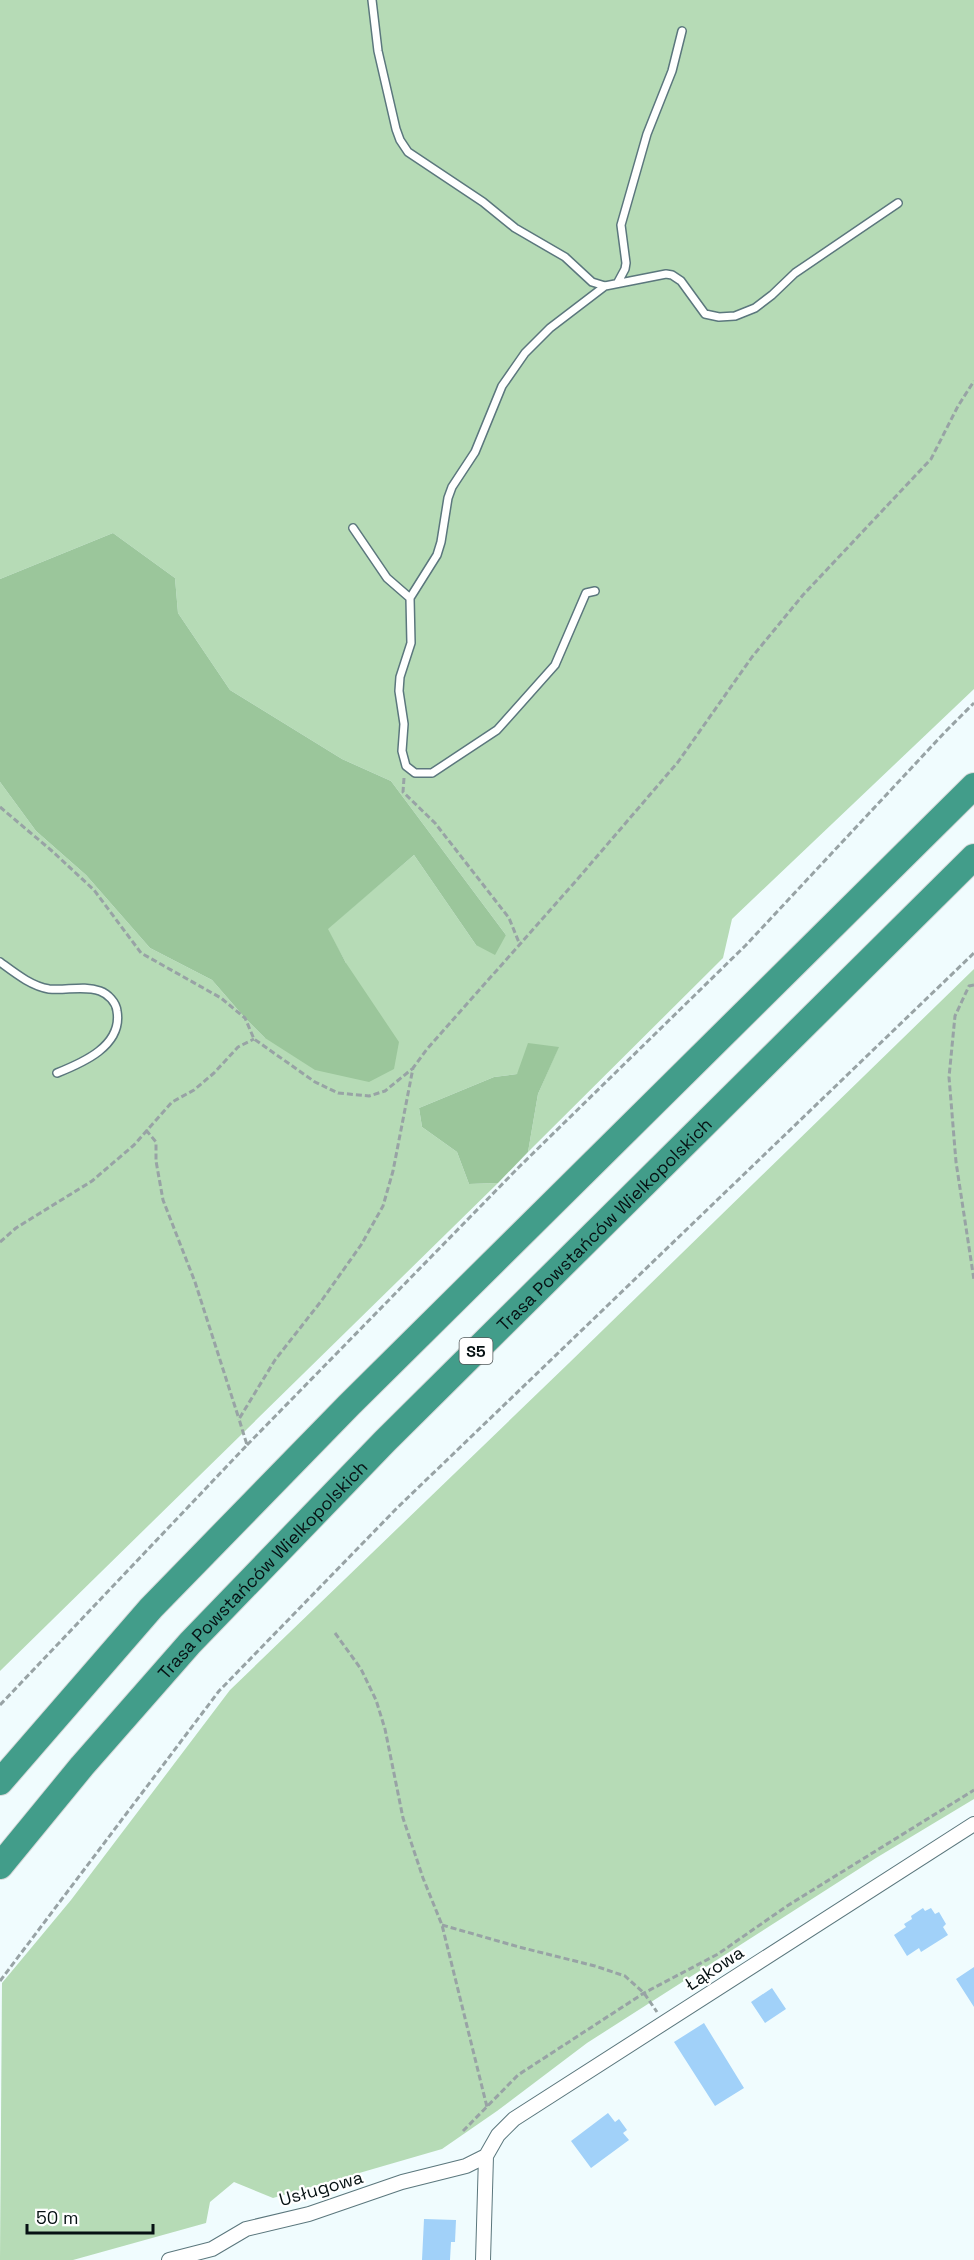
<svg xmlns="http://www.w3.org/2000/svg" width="974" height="2260" viewBox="0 0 974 2260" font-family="'Space Grotesk',sans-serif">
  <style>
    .green { fill: #b6dbb6 }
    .forest { fill: #9bc69b }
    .building { fill: #a1d1f9 }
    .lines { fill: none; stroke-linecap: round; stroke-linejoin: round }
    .lane-casing { stroke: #5b777d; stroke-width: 10 }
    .street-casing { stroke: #5b777d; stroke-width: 16 }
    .highway-casing { stroke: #d7d9d9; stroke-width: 28 }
    .path { stroke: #98a3a5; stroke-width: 3; stroke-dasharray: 6 3; stroke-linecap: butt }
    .lane { stroke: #fff; stroke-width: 7 }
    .street { stroke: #fff; stroke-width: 14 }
    .highway { stroke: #429d8a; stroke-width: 26 }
    .labels { text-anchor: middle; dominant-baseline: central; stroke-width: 4.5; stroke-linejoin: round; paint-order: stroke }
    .shield { fill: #fff; stroke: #51585a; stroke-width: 1.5 }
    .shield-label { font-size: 16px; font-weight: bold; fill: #061113 }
    .street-label { font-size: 18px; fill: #061113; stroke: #fff }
  </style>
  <rect width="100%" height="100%" fill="#f0fcfe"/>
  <!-- green -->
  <path class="green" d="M0 0H974V689L732 919 723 958 528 1152 538 1094 558 1048 517 1074 494 1077 419 1108 422 1127 457 1152 469 1184 498 1183 0 1671V782L36 831 86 875 150 948 212 980 245 1018 265 1038 346 963 327 929 414 855 476 945 506 935 391 781 342 759 230 690 178 613 175 578 113 533 0 579Z
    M974 969V1799L876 1858 587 2043 497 2111 442 2149 273 2198 234 2182 210 2202 206 2223 73 2260H0L2 1983 71 1900 230 1690 569 1363Z"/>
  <!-- forest -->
  <path class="forest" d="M113 533 175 578 178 613 230 690 342 759 391 781 506 935 495 955 476 945 414 855 328 929 346 963 399 1042 394 1069 369 1082 315 1070 265 1038 245 1018 212 980 150 948 86 875 36 831 0 782V579Z
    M528 1043 559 1047 538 1094 528 1152 498 1183 469 1184 457 1152 422 1127 419 1108 494 1077 517 1074Z"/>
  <!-- building -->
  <path class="building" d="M923 1908 925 1911 931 1908 935 1914 939 1912 946 1924 943 1927 948 1935 921 1952 919 1948 907 1956 894 1935 906 1927 904 1924 912 1919 911 1916Z
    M974 1967V2007L956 1979Z
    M772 1988 786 2009 765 2023 751 2002Z
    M704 2023 744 2088 715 2106 674 2042Z
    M608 2113 615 2122 619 2119 627 2130 623 2133 629 2140 591 2168 571 2141Z
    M424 2219 456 2220 455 2242H451L450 2260H422Z"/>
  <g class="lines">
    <!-- lane casing -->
    <g class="lane-casing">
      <path id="lane" d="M372 0 378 51 396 129 400 140 408 152 483 202 515 228 565 257 592 282 605 286 666 274 672 275 681 281 705 314 719 317 735 316 755 308 772 295 795 273 898 203
        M618 282 625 269 626 263 621 225 647 134 672 71 682 31
        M353 528 387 578 410 598
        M595 591 586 593 555 665 497 730 432 773H415L406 766 402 751 404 724 399 691 400 677 411 643 410 598 437 555 441 542 448 498 452 487 475 452 502 386 525 353 550 328 605 286
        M0 962C15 973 31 986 49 989 65 991 84 985 100 991 108 994 116 1002 117 1011 123 1046 82 1063 57 1073"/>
    </g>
    <!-- street casing -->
    <g class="street-casing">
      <path id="street" d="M169 2260 212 2249 246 2229 309 2214 402 2182 466 2166 486 2156
        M483 2260 486 2156 498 2135 514 2119 974 1824"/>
    </g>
    <!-- highway casing -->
    <g class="highway-casing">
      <g id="highway">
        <path d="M0 1782 151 1608 349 1405 974 786"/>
        <path id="s1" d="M0 1866 82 1766 190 1643 385 1441 974 857"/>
      </g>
    </g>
    <!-- path -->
    <path class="path" d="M404 778 403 792 435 823 509 918 520 945
      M0 807 52 851 94 890 141 953 221 998 245 1018 254 1039 315 1082 338 1093 369 1096 385 1091 412 1069
      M974 985 969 986 955 1016 949 1077 956 1162 974 1280
      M146 1130 156 1142V1161L163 1200 195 1282 239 1419
      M0 1242 16 1228 92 1181 134 1145 172 1102 194 1090 214 1073 238 1047 254 1039
      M247 1445 519 1167 746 945 945 732 974 703
      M335 1633 361 1669 376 1700 385 1729 403 1818 423 1878 442 1925 487 2107
      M0 1705 247 1445 239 1419 275 1360 322 1300 361 1245 383 1206 393 1171 413 1068 427 1049 575 882 678 762 752 657 803 595 931 459 958 406 974 381
      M442 1925 519 1947 595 1966 625 1976 644 1993 657 2012
      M0 1981 219 1691 397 1508 974 953
      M463 2131 518 2075 644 1993 718 1954 787 1906 974 1790"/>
    <!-- lane -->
    <use href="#lane" class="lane"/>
    <!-- street -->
    <use href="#street" class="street"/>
    <!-- highway -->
    <use href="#highway" class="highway"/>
  </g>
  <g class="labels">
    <!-- shield labels -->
    <rect class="shield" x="459.5" y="1338" width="33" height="26" rx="4.5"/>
    <g class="shield-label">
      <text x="476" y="1351">S5</text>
    </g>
    <!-- street labels -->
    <g class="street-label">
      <text stroke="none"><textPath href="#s1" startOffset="882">Trasa Powstańców Wielkopolskich</textPath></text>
      <text stroke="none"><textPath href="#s1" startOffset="396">Trasa Powstańców Wielkopolskich</textPath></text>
      <text transform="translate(714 1968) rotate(-33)">Łąkowa</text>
      <text transform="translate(321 2188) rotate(-16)">Usługowa</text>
    </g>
  </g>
  <!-- scale -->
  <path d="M27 2224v9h126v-9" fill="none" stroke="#061113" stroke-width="3"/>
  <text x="36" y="2224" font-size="18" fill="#061113" stroke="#ffffff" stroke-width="4.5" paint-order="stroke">50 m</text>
</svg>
